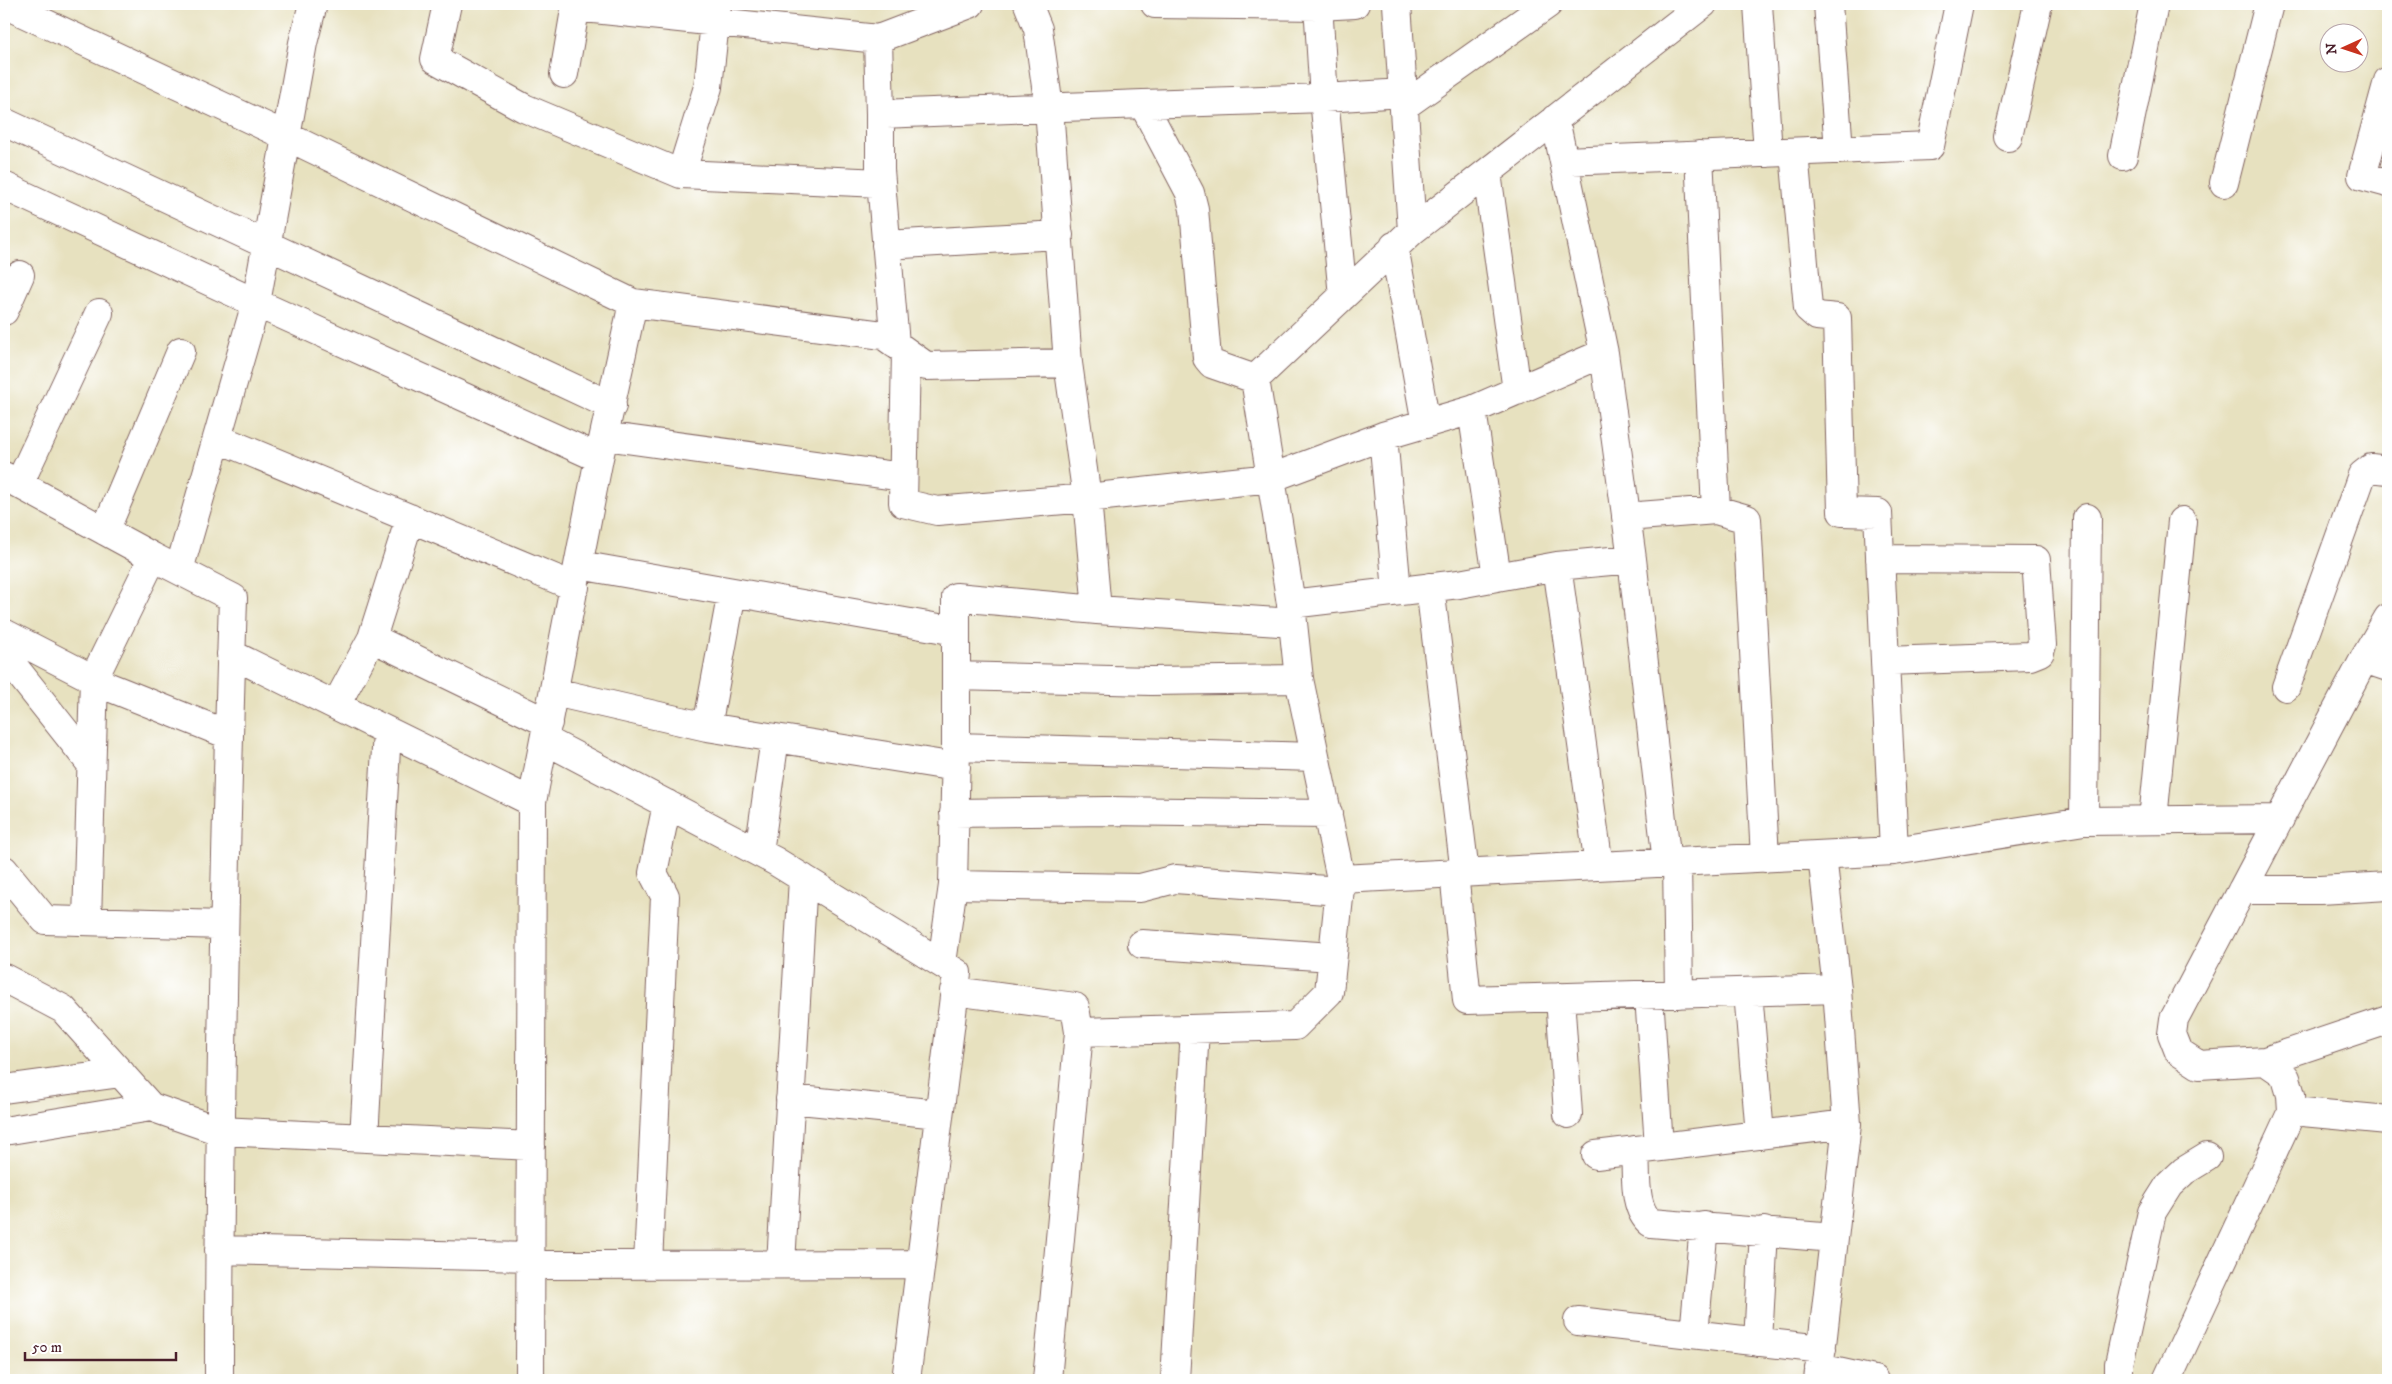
<svg xmlns="http://www.w3.org/2000/svg" width="2392" height="1384" viewBox="0 0 2392 1384" font-family="'IM FELL DW Pica',serif">
  <style>
    .lines { fill: none; stroke-linecap: round; stroke-linejoin: round }
    .minor-casing { stroke: #81635f; stroke-width: 30 }
    .minor { stroke: #fff; stroke-width: 28 }
  </style>
  <rect width="100%" height="100%" fill="#fff"/>
  <filter id="ink" filterUnits="userSpaceOnUse"><feTurbulence type="fractalNoise" baseFrequency=".02" numOctaves="2"/><feDisplacementMap in="SourceGraphic" scale="10" xChannelSelector="R" yChannelSelector="G"/><feConvolveMatrix kernelMatrix="1 2 1 2 8 2 1 2 1" color-interpolation-filters="sRGB"/></filter>
  <filter id="wash" filterUnits="userSpaceOnUse"><feTurbulence type="fractalNoise" baseFrequency=".0096" numOctaves="4" result="noise"/><feDisplacementMap in="SourceGraphic" scale="20" xChannelSelector="R" yChannelSelector="G"/><feGaussianBlur stdDeviation="1.12" result="paint"/><feColorMatrix in="noise" values="0 0 0 0 0 0 0 0 0 0 0 0 0 0 0 0 0 1.4 0 .05"/><feComposite in="paint" operator="in"/></filter>
  <g filter="url(#wash)">
    <rect width="100%" height="100%" fill="#e7e1bf"/>
  </g>
  <g filter="url(#ink)">
    <g class="lines">
      <!-- minor casing -->
      <g class="minor-casing">
        <path id="minor" d="M4 4 286 136 633 303
          M447 4 435 59 524 108 681 174
          M717 4 708 87 681 174 881 183
          M1028 4 1038 29 1049 108 1068 363
          M1155 4 1318 6 1355 4
          M1318 4 1324 98 1343 296
          M1397 4 1412 231
          M1758 4 1768 153
          M1828 4 1839 150
          M575 7 878 39 970 4
          M878 39 880 114
          M564 74 576 4
          M2388 81 2362 176 2388 183
          M1143 104 1324 98 1403 93
          M1404 106 1548 4
          M1555 119 1604 353 1632 559 1667 863
          M4 122 612 406
          M2008 137 2038 4
          M1794 152 1808 308 1817 316 1837 318 1842 512 1878 513 1894 851
          M1699 155 1716 510
          M2123 156 2154 4
          M1564 161 1930 146 1959 4
          M1487 173 1517 391
          M2224 183 2269 4
          M4 186 256 303 599 458
          M886 245 1059 235
          M1394 246 1426 424
          M4 311 20 275
          M895 344 880 170V114L1143 104 1190 193 1194 209 1207 358 1212 364 1255 379
          M906 352 903 503 937 511 1087 498 1097 610
          M1472 410 1497 577
          M604 436 903 477
          M217 438 575 587
          M4 476 153 557 233 598C225 859 219 1119 219 1380
          M19 484 99 313
          M1626 517 1716 510 1747 519 1765 858
          M105 531 181 351
          M1880 559 2036 560 2042 645 2040 652 2030 656 1885 661
          M579 565 956 631
          M1557 566 1599 866
          M179 570 256 303 303 43 313 4
          M1430 587 1465 873
          M1397 591 1383 436 1472 410 1604 353
          M1291 604 1459 584 1557 566 1632 559
          M4 633 109 687 229 735
          M372 638 548 723
          M4 654 91 764
          M231 654 532 802
          M2364 659 2388 667
          M956 676 1151 681 1299 679
          M2286 687 2362 475 2371 468 2388 470
          M554 692 707 727 956 767
          M336 705 372 638 410 518
          M707 727 732 592
          M545 740 775 861 957 973 906 1380
          M956 747 1315 757
          M954 813 1108 811 1328 814
          M2153 820 2182 521
          M2084 821 2087 518
          M759 852 775 738
          M1677 862 1679 994
          M4 870 45 920 224 925
          M1454 873 1467 1000 1837 989 1822 855
          M1341 879 1894 851 2084 821 2280 819
          M953 885 956 747V597L1097 610 1293 623
          M2242 890H2320L2388 886
          M87 921 94 678 153 557
          M1142 944 1332 957
          M942 963 953 885 1140 888 1175 879 1340 891
          M4 978 63 1009 151 1107 220 1131 531 1146
          M954 991 1075 1007 1079 1032
          M1748 992 1760 1135
          M1649 995 1659 1147
          M1560 997 1568 1114
          M2265 1061 2388 1020
          M4 1089 121 1073
          M790 1099 939 1114
          M2292 1111 2388 1120
          M4 1131 151 1107
          M364 1138 387 731
          M1635 1150C1637 1172 1632 1208 1651 1223L1834 1238
          M1596 1155 1847 1124
          M219 1250 531 1257
          M648 1264 665 896 653 873 667 804
          M781 1264 803 878
          M531 1265 920 1264
          M1578 1321 1822 1349
          M1694 1334 1704 1226
          M1758 1342 1764 1231
          M1819 1368 1874 1380
          M530 1380 532 802 599 458 633 303 883 335 926 366 1068 363 1087 498 1271 478 1255 379 1412 231 1703 4
          M1047 1380 1079 1032 1295 1026 1329 992 1341 879 1299 679 1291 604 1271 478 1383 436
          M1175 1380 1195 1029
          M1818 1380 1847 1124 1837 989
          M2119 1380V1364L2152 1212 2169 1185 2184 1171 2207 1157
          M2167 1380 2292 1111 2291 1095 2286 1078 2281 1072 2265 1061 2199 1065 2179 1052 2172 1034 2174 1019 2364 659 2388 618"/>
      </g>
      <!-- minor -->
      <use href="#minor" class="minor"/>
    </g>
  </g>
  <!-- margin -->
  <rect width="2392" height="1384" fill="none" stroke="#fff" stroke-width="20"/>
  <!-- north arrow -->
  <g transform="translate(2344 48) rotate(267)"><circle r="24" fill="#ffffff" stroke="#b7a5aa"/>
  <path d="M0-4L9 19L0 12L-9 19Z" fill="#c8321e"/>
  <text y="-8" font-size="14" font-weight="bold" text-anchor="middle" fill="#4a1f2b">N</text>
  </g>
  <!-- scale -->
  <path d="M25 1352v8h151v-8" fill="none" stroke="#4a1f2b" stroke-width="2.5"/>
  <text x="32" y="1352" font-size="15" fill="#4a1f2b" stroke="#ffffff" stroke-width="4" paint-order="stroke">50 m</text>
</svg>
